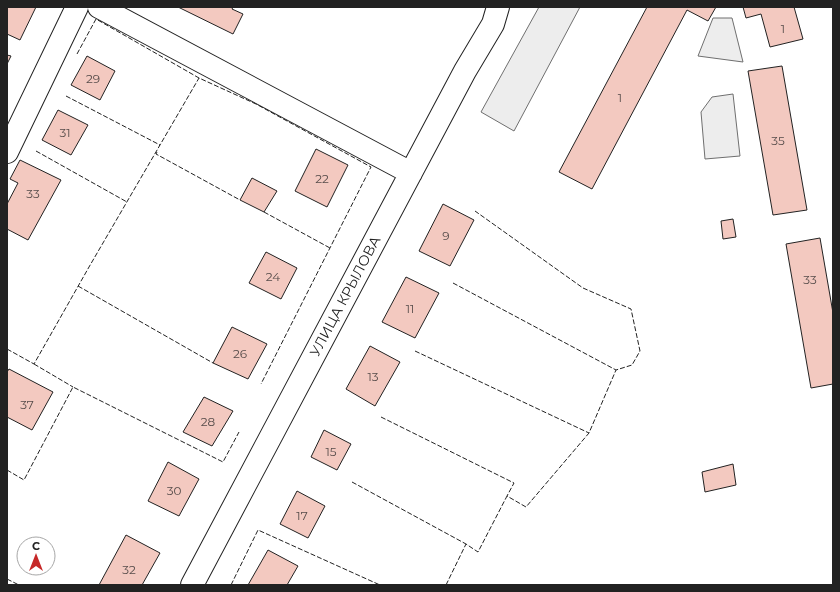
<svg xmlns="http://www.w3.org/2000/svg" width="840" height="592" viewBox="0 0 840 592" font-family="Montserrat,sans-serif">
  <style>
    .parking { fill: #ededed; stroke: #6f6f6f }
    .building { fill: #f3c9c0; stroke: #222 }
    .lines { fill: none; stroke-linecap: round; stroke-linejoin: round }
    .minor-casing { stroke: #222; stroke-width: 24 }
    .minor { stroke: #fff; stroke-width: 22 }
    .fence { stroke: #222; stroke-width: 1; stroke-dasharray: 5 2; stroke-linecap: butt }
    .labels { text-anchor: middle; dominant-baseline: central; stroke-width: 3; stroke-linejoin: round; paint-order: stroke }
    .number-label { font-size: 12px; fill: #564c4a }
    .street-label { font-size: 14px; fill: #222; stroke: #fff }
  </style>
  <rect width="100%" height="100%" fill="#fff"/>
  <!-- parking -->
  <path class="parking" d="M539 7H580L514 131 481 112Z
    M713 18H732L743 62 698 56Z
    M733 94 740 156 705 159 701 112 712 97Z"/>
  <!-- building -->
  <path class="building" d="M7 7H36L20 40 7 34Z
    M178 7H233L232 9 243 14 233 34Z
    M647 7H716L708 21 687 10 592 189 559 172Z
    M743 7H794L803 39 770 47 761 14 746 18Z
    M7 55 11 56 7 64Z
    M87 56 115 71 100 100 71 85Z
    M782 66 807 210 773 215 748 71Z
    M58 110 88 125 71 155 42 140Z
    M316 149 348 165 327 207 295 191Z
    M20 160 61 180 28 240 7 229V204L18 183 10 179Z
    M252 178 277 191 264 212 240 200Z
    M443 204 474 220 450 266 419 251Z
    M733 219 736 237 723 239 721 221Z
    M820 238 833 313V384L811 388 786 244Z
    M266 252 297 268 281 299 249 283Z
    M406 277 439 293 415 338 382 322Z
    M232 327 267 344 248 379 213 363Z
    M370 346 400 362 375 406 346 389Z
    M9 369 53 392 32 430 7 417V372Z
    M204 397 233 411 212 446 183 432Z
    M324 430 351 444 337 470 311 457Z
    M168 462 199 479 179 516 148 501Z
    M733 464 736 485 705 492 702 472Z
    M297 491 325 506 308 538 280 524Z
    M126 535 160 553 142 585H99Z
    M268 550 298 566 287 585H248Z"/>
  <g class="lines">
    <!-- minor casing -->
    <g class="minor-casing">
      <path id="minor" d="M99 7 411 173
        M7 152 77 7
        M192 585 465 71 493 24 498 7"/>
    </g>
    <!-- minor -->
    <use href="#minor" class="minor"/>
    <!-- fence -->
    <path class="fence" d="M77 54 96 19 199 78 256 104 371 167 261 384
      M66 96 160 145 159 146
      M36 151 127 202
      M157 152 156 154 240 200
      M264 212 330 248
      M453 283 616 370
      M78 286 213 363
      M7 349 34 364 89 267 199 78
      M415 351 589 433
      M34 364 73 387
      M381 417 514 483 507 496
      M7 470 24 480 73 387 223 462 239 432
      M352 482 466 544
      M7 579 19 585
      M231 585 258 530 380 585
      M446 585 466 544 478 552 507 496 526 507 589 433 616 370 632 365 640 351 631 309 583 288 475 211"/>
  </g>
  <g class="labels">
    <!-- number labels -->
    <g class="number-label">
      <text x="783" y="28">1</text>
      <text x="93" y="78">29</text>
      <text x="620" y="97">1</text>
      <text x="65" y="132">31</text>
      <text x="778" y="140">35</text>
      <text x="322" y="178">22</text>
      <text x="33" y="193">33</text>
      <text x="446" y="235">9</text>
      <text x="273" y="276">24</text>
      <text x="810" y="279">33</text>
      <text x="410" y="308">11</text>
      <text x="240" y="353">26</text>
      <text x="373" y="376">13</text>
      <text x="27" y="404">37</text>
      <text x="208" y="421">28</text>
      <text x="331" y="451">15</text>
      <text x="174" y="490">30</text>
      <text x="302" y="515">17</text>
      <text x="129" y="569">32</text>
    </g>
    <!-- street labels -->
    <g class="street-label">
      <text transform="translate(345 296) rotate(-62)">УЛИЦА КРЫЛОВА</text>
    </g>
  </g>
  <!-- border -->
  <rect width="840" height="592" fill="none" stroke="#222222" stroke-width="16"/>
  <!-- north arrow -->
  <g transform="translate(36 556)"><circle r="19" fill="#ffffff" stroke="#a7a7a7"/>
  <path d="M0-3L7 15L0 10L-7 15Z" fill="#c62828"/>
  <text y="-6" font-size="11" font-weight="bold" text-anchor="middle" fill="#222222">С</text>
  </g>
</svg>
